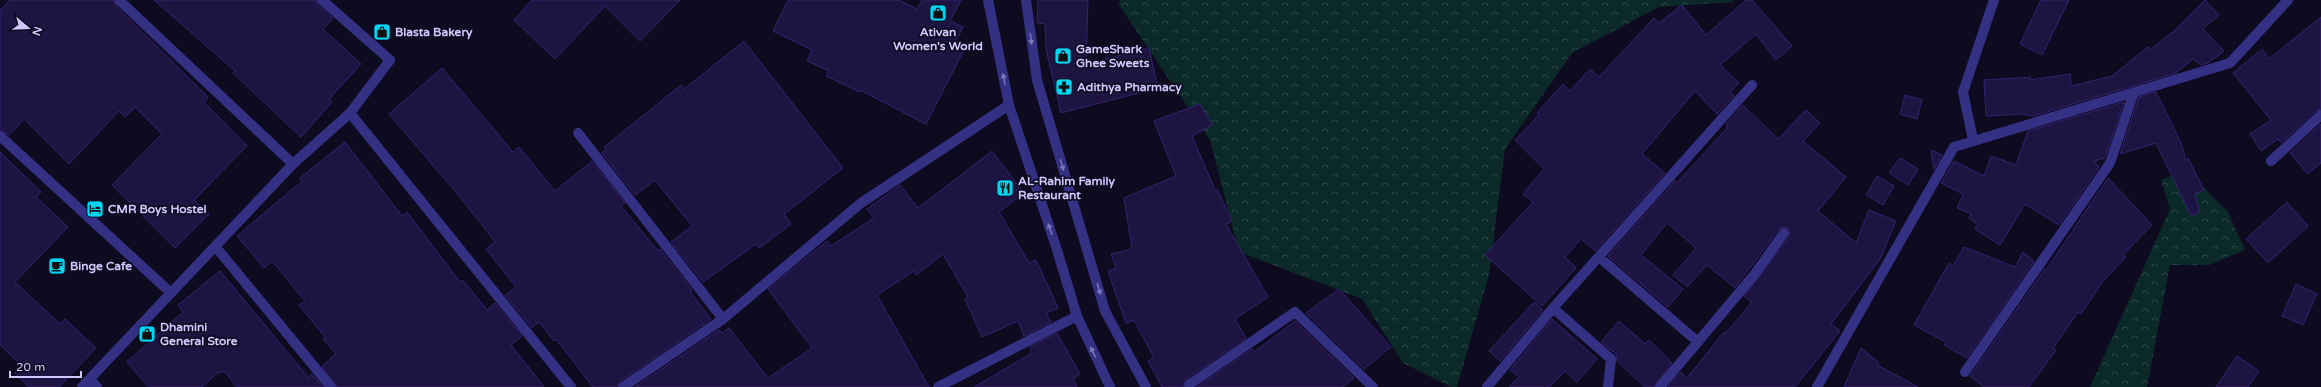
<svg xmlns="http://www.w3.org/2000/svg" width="2321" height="387" viewBox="0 0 2321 387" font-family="'Varela Round',sans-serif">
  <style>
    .forest { fill: url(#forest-crowns) }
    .building { fill: #1e1442; stroke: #342370 }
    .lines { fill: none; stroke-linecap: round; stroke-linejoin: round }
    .minor { stroke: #343083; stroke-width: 10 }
    .tertiary { stroke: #343083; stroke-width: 10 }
    .oneway { fill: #7a74bb }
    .labels { text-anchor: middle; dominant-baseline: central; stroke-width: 3.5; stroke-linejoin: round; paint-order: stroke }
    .poi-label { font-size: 12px; font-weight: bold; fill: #cfc8ff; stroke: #0e0a1f; text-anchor: start }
  </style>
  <defs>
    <pattern id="forest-crowns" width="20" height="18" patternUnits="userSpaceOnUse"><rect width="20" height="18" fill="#0c2929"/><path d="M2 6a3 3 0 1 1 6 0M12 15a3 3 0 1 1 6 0" fill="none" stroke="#2e4749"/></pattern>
  </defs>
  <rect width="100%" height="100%" fill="#0e0a1f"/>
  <!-- forest -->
  <path class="forest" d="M1120 0H1733L1734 2 1659 7 1572 53 1505 149 1489 275 1457 387H1451L1403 363 1362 299 1239 252 1210 140 1119 5Z
    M2187 170 2228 212 2245 250 2209 265H2170L2147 387H2090L2170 209 2161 180Z"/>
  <!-- building -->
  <path class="building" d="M10 0H113L115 5 208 97 204 102 247 146 194 200 209 214 175 248 112 185 162 134 135 107 125 117 119 111 69 164 24 119 9 135 0 130V10Z
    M154 0H316L318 5 333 18 323 29 361 64 329 99 332 102 301 137 233 73 235 71Z
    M532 0H680L640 41 605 6 555 59 514 20Z
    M788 0H899L917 9 922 0H961L950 21 963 27 956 41 966 46 926 124 860 90V92L826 76 829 71 807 61 812 50 773 31Z
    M1038 0H1088L1086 64 1149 48 1158 88 1061 113 1046 49 1045 24 1037 23Z
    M1746 0H1752L1792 46 1776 60 1756 34 1720 65 1739 83 1730 92 1734 96 1717 114 1695 91 1642 154 1665 173 1595 251 1581 239 1565 257 1576 268 1542 306 1485 255 1533 202 1523 194 1544 169 1515 140 1539 115 1537 113 1563 84 1570 91 1590 69 1599 77 1654 18 1659 23 1682 5 1706 35Z
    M2041 0H2069L2042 55 2020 44Z
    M2205 0 2219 15 2203 29 2224 51 2208 63 2201 65 2193 59 2176 73 2033 116 2021 114 1986 116 1984 80 2031 77 2029 80 2070 74 2071 86 2112 76 2148 47 2151 49 2174 31Z
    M2321 17V109L2317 110 2281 143 2278 139 2261 151 2250 134 2271 120 2233 73 2262 49 2269 59Z
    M744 41 843 168 784 214 791 224 759 248 756 244 703 282 671 242 692 226 655 180 635 195 602 153 606 149 604 147 681 85 684 89Z
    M442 68 513 152 519 147 555 191 592 161 625 203 621 206 658 251 660 249 692 290 690 292 711 319 619 382 617 387H593L556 339 554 341 539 322 532 328 505 295 516 287 486 249 495 242 461 198 389 114Z
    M2156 92 2181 143 2186 160 2188 158 2204 190 2195 194 2200 212 2191 216 2156 143 2120 154 2139 97Z
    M1905 95 1922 100 1917 119 1900 114Z
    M2124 102 2105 158 2094 161 2099 167 2059 225 2025 204 2000 245 1975 229 1978 225 1969 218 1971 214 1957 208 1963 194 1941 183 1954 161 1984 176 1991 156 2016 165 2028 131Z
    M1200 104 1212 125 1192 136 1215 190 1217 189 1232 221 1226 224 1268 297 1235 319 1246 338 1186 379 1183 387H1162L1148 361 1154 358 1134 320 1126 323 1108 271 1116 268 1111 254 1132 249 1124 198 1176 176 1154 121Z
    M1743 105 1778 139 1806 110 1820 123 1803 141 1846 177 1818 211 1856 243 1869 210 1896 221 1880 259 1831 324 1840 331 1795 387H1668L1681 372 1687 378 1724 332 1726 333 1752 302 1744 296 1789 237 1790 230 1784 227 1779 229 1735 288 1707 265 1687 287 1673 275 1696 248 1667 223 1641 255 1683 289 1668 307 1608 256 1675 181 1677 183 1727 128V123Z
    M2321 124V163L2308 174 2290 153Z
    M345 142 402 216 407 212 460 282 463 280 487 310 495 303 522 336 511 345 544 387H337L322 366 336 354 323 339 325 337 299 305 305 301 272 261 264 268 237 236 302 181 300 178Z
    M1931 150 1942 155 1934 169Z
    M992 151 1024 193 999 212 1029 263 1036 260 1058 308 1046 313 1051 322 1024 336 1018 321 982 337 965 299 968 297 943 254 916 275 914 271 877 295 929 387H635L719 330 722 333 729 328 768 378 812 348 768 289 827 241 831 246 874 218 867 209 900 185 918 208Z
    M0 152 41 192 36 197 68 227 15 282 60 324 65 319 96 348 59 387H29L15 373 22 366 0 345Z
    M1900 158 1918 169 1908 185 1889 173Z
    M1877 176 1894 186 1883 205 1866 195Z
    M2108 178 2152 225 2123 255 2126 257 2103 281 2081 314 2078 312 2053 348 2056 350 2029 387H1984L1970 376 2045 269 2046 270Z
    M2287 202 2308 226 2268 263 2246 239Z
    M1964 247 2015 267 2023 252 2034 261 1967 358 1944 345 1946 342 1914 325 1949 263 1953 266Z
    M220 271 308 377 312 374 323 387H237L224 371 221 373 219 372 202 387H149L127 362 183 312 178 305Z
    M2296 284 2317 294 2303 325 2282 316Z
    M1339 289 1391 347 1364 369 1306 313Z
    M1534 302 1543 310 1500 361 1489 351Z
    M1552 319 1597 359 1577 382 1565 371 1549 387H1509L1519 377 1510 370Z
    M1295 321 1354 378 1343 387H1197L1252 349 1254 352Z
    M1619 321 1645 344 1649 340 1672 363 1654 387H1645L1617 361 1616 354 1601 342Z
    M1057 333 1080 374 1073 379 1077 387H974L1032 353 1030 347Z
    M1861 348 1879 363 1877 365 1918 387H1844Z
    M2237 356 2259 371 2248 387H2216Z"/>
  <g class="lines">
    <!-- minor -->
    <path class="minor" d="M119 0 293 164
      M350 113 571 387
      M578 133 723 319
      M0 136 171 293
      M1973 140 1963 92 1994 0
      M2271 161 2321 115
      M215 246 331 387
      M1599 257 1698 342
      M1553 308 1611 359 1608 387
      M1965 372 2110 163 2134 92
      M90 379 97 387
      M82 387 293 164 350 113 390 60 322 0
      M623 387 723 319 861 203 1009 105
      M938 387 1077 316
      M1189 387 1190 384 1295 312 1373 387
      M1487 387 1553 308 1752 85
      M1660 387 1754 275 1784 233
      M1817 387 1954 147 2230 63 2288 0"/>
    <!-- tertiary -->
    <path class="tertiary" d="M988 0 1009 105 1057 250 1077 316 1110 387
      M1026 0 1037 80 1105 311 1146 387"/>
  </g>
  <!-- one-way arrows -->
  <defs><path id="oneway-solid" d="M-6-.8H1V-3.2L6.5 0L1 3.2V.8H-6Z"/></defs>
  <g class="oneway">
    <use href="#oneway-solid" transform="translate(1031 39) rotate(82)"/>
    <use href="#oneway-solid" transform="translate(1004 79) rotate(-101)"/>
    <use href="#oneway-solid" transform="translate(1062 165) rotate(73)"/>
    <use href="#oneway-solid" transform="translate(1050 229) rotate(-109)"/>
    <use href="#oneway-solid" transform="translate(1099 289) rotate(73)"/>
    <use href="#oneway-solid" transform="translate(1093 352) rotate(-115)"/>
  </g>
  <!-- icons -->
  <defs>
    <g id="shop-square" transform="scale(0.9)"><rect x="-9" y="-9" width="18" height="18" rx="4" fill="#00d6f3" stroke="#0e0a1f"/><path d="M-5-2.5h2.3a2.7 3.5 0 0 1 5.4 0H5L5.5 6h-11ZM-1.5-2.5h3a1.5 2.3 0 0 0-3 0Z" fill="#111"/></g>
    <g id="pharmacy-square" transform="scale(0.9)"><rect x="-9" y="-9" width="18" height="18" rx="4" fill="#00d6f3" stroke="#0e0a1f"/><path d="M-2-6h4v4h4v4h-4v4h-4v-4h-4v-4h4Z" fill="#111"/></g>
    <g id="restaurant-square" transform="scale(0.9)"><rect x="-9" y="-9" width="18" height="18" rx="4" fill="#00d6f3" stroke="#0e0a1f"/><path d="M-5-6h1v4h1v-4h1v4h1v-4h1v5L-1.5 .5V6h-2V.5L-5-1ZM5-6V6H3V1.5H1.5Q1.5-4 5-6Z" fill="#111"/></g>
    <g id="hotel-square" transform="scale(0.9)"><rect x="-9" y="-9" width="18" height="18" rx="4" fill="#00d6f3" stroke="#0e0a1f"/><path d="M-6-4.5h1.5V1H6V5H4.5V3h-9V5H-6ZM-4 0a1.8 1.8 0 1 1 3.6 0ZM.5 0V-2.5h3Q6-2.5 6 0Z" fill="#111"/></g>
    <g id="cafe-square" transform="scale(0.9)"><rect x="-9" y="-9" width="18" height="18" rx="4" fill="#00d6f3" stroke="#0e0a1f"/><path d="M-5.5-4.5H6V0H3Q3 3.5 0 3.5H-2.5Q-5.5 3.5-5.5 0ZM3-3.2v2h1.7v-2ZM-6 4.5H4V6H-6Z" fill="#111"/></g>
  </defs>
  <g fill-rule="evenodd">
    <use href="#shop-square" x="938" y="13"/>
    <use href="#shop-square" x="382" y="32"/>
    <use href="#shop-square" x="1063" y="56"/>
    <use href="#pharmacy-square" x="1064" y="87"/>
    <use href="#restaurant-square" x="1005" y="188"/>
    <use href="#hotel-square" x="95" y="209"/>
    <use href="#cafe-square" x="57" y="266"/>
    <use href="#shop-square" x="147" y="334"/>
  </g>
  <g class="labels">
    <!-- poi labels -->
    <g class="poi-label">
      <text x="395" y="32">Blasta Bakery</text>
      <text x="938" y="32" text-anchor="middle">Ativan<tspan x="938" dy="14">Women's World</tspan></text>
      <text x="1076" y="49">GameShark<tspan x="1076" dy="14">Ghee Sweets</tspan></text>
      <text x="1077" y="87">Adithya Pharmacy</text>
      <text x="1018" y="181">AL-Rahim Family<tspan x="1018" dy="14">Restaurant</tspan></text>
      <text x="108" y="209">CMR Boys Hostel</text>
      <text x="70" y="266">Binge Cafe</text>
      <text x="160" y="327">Dhamini<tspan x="160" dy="14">General Store</tspan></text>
    </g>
  </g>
  <!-- north arrow -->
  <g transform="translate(28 28) rotate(109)" stroke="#0e0a1f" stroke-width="3" paint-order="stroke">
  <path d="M0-3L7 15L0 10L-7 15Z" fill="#cfc8ff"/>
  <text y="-6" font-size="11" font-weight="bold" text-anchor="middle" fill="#cfc8ff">N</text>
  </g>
  <!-- scale -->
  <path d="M10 371v6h71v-6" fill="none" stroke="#cfc8ff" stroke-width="2"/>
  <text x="16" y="371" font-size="12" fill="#cfc8ff" stroke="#0e0a1f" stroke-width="3" paint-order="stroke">20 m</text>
</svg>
